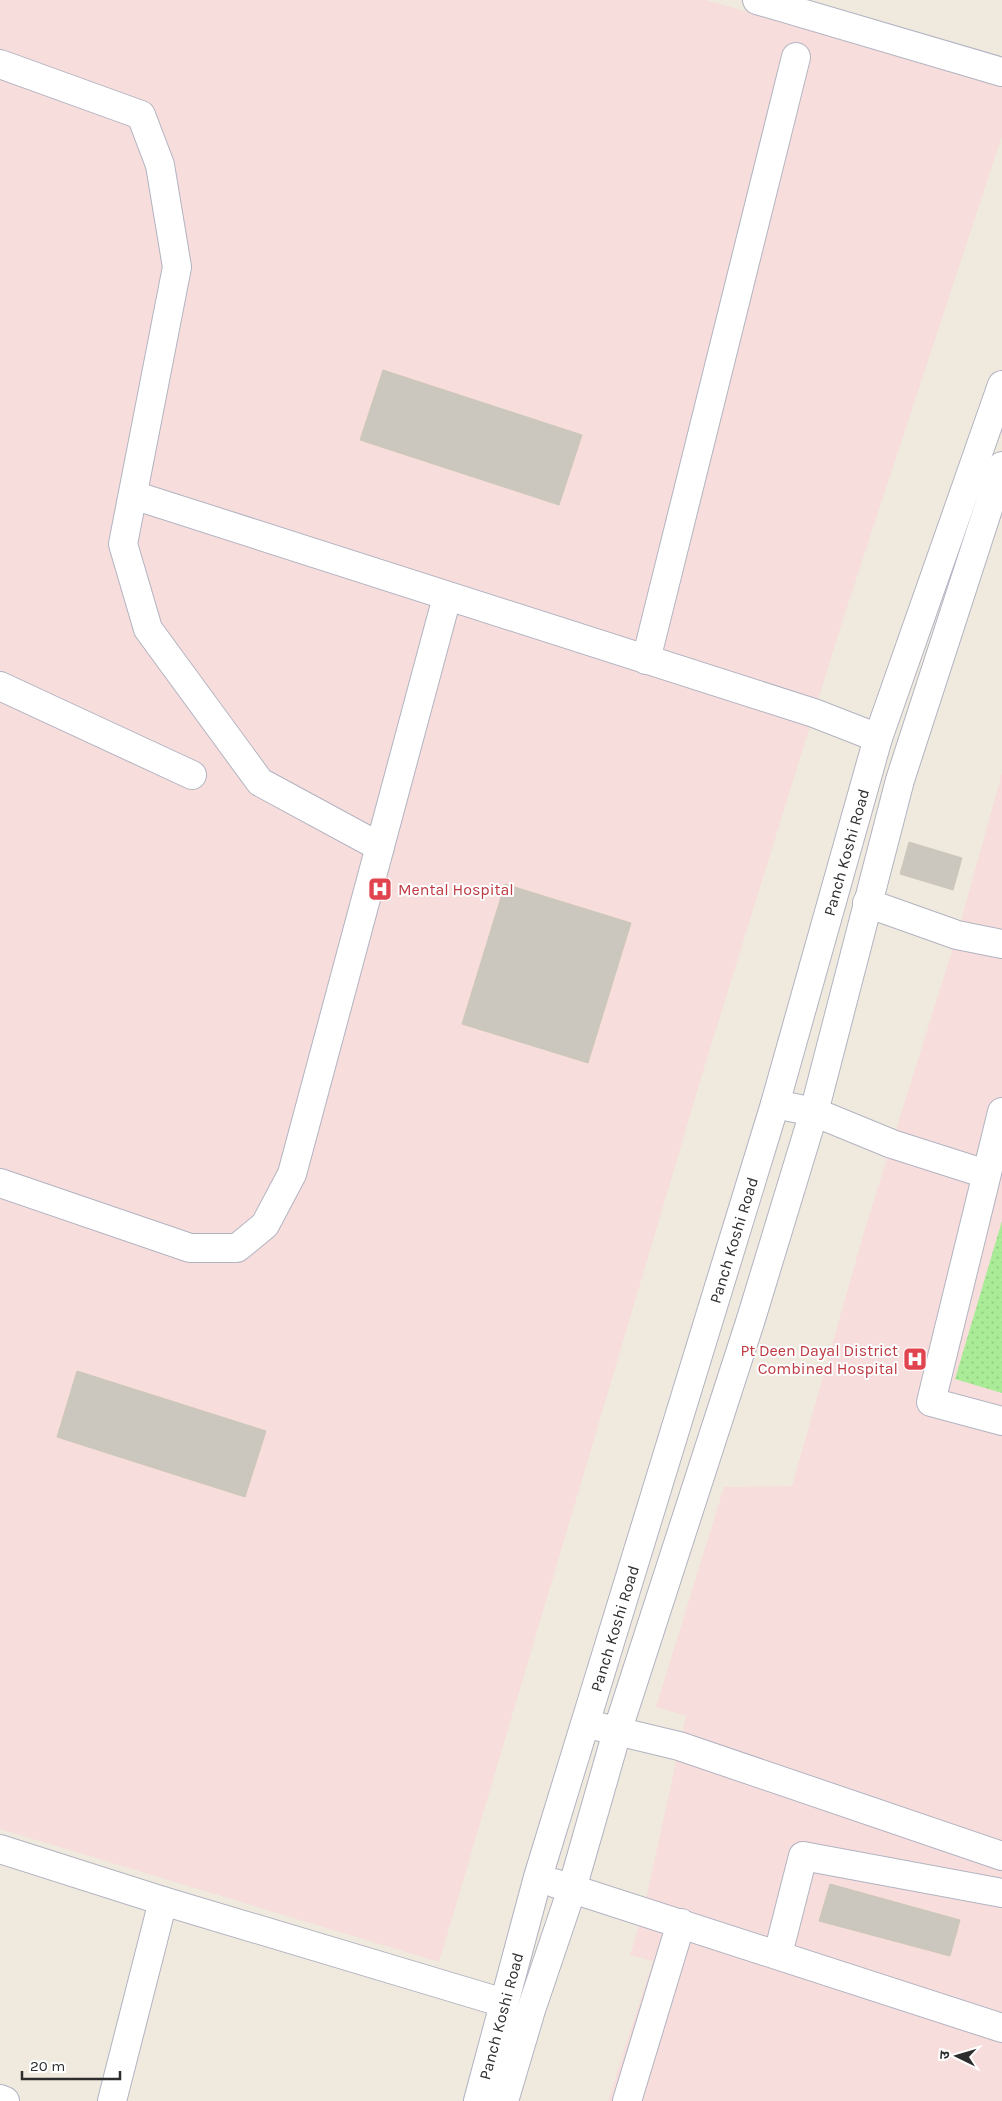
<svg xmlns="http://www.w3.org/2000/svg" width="1002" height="2101" viewBox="0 0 1002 2101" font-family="Karla,'Noto Sans Devanagari',sans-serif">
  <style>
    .medical { fill: #f7dddb }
    .grass { fill: url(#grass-dots) }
    .building { fill: #cbc7be; stroke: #ccc7b7 }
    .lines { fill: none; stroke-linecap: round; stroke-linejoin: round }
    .minor-casing { stroke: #b2b3c2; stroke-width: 30 }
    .minor { stroke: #fff; stroke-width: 28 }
    .labels { text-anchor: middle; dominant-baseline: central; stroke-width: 4; stroke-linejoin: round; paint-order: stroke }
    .street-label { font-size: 16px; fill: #2d2d2d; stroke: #fff }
    .health-label { font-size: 16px; fill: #be3a42; stroke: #fff; text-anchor: start }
  </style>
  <defs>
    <pattern id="grass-dots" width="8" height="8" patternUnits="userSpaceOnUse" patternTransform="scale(1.25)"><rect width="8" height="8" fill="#a9eb96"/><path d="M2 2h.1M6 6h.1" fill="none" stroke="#92ca82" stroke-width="1.8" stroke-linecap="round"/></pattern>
  </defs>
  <rect width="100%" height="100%" fill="#f0eade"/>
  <!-- medical -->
  <path class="medical" d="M0 0H706L1002 85V136L844 616 705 1065 439 1962 0 1829Z
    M1002 773V2101H608L653 1961 630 1955 643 1913 686 1716 656 1707 724 1487 792 1486 864 1232 957 935Z"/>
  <!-- grass -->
  <path class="grass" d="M1002 1221V1393L955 1379Z"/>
  <!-- building -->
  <path class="building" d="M383 370 582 435 559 505 360 440Z
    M909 842 962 858 953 890 900 874Z
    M505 884 631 923 588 1063 462 1024Z
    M77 1371 266 1431 245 1497 57 1437Z
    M830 1884 960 1920 950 1956 819 1921Z"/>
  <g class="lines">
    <!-- minor casing -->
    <g class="minor-casing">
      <g id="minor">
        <path d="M757 0 1002 72"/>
        <path d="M0 64 141 115 160 165 177 267 123 544 148 629 260 782 380 847"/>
        <path d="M133 495 814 713 878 738"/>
        <path d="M646 660 796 57"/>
        <path d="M0 686 192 775"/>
        <path d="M867 903 957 935 1002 944"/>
        <path d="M775 1104 814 1112 892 1144 986 1174"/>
        <path d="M1002 1112 931 1402 1002 1421"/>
        <path d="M0 1183 190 1248H237L265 1225 292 1174 447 597"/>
        <path d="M600 1727 679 1746 1002 1856"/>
        <path d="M0 1849 163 1901 504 2003"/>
        <path d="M554 1883 1002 2028"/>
        <path d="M778 1954 803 1856 1002 1893"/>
        <path d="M0 2099 5 2101"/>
        <path d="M112 2101 163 1901"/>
        <path id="s1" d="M478 2101 538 1877 775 1104 878 738 1002 385"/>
        <path d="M504 2101 531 2010 572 1889 617 1732 751 1319 814 1112 900 780 1002 466"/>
        <path d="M627 2101 681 1923"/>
      </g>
    </g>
    <!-- minor -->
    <use href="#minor" class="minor"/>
  </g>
  <!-- icons -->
  <defs>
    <g id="hospital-square" transform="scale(1.25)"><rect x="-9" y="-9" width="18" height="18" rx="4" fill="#e0444e" stroke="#fff"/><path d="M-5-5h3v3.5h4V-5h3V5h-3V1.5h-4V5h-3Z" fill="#fff"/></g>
  </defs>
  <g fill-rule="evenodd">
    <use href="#hospital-square" x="380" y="889"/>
    <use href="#hospital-square" x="915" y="1359"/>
  </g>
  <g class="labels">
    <!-- street labels -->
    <g class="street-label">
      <text stroke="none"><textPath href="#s1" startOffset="1302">Panch Koshi Road</textPath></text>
      <text stroke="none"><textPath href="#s1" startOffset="898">Panch Koshi Road</textPath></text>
      <text stroke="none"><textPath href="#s1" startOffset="492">Panch Koshi Road</textPath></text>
      <text stroke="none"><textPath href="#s1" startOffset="88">Panch Koshi Road</textPath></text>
    </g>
    <!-- health labels -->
    <g class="health-label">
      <text x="398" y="889">Mental Hospital</text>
      <text x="898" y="1350" text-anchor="end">Pt Deen Dayal District<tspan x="898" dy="18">Combined Hospital</tspan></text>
    </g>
  </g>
  <!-- north arrow -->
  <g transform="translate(957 2056) rotate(275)" stroke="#ffffff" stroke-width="4" paint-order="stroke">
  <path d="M0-4L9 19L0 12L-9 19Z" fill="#2d2d2d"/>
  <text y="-8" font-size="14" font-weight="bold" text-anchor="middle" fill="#2d2d2d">उ</text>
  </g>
  <!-- scale -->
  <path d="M22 2071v8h98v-8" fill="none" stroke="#2d2d2d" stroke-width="2.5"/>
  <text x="30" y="2071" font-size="15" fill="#2d2d2d" stroke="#ffffff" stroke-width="4" paint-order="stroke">20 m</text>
</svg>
